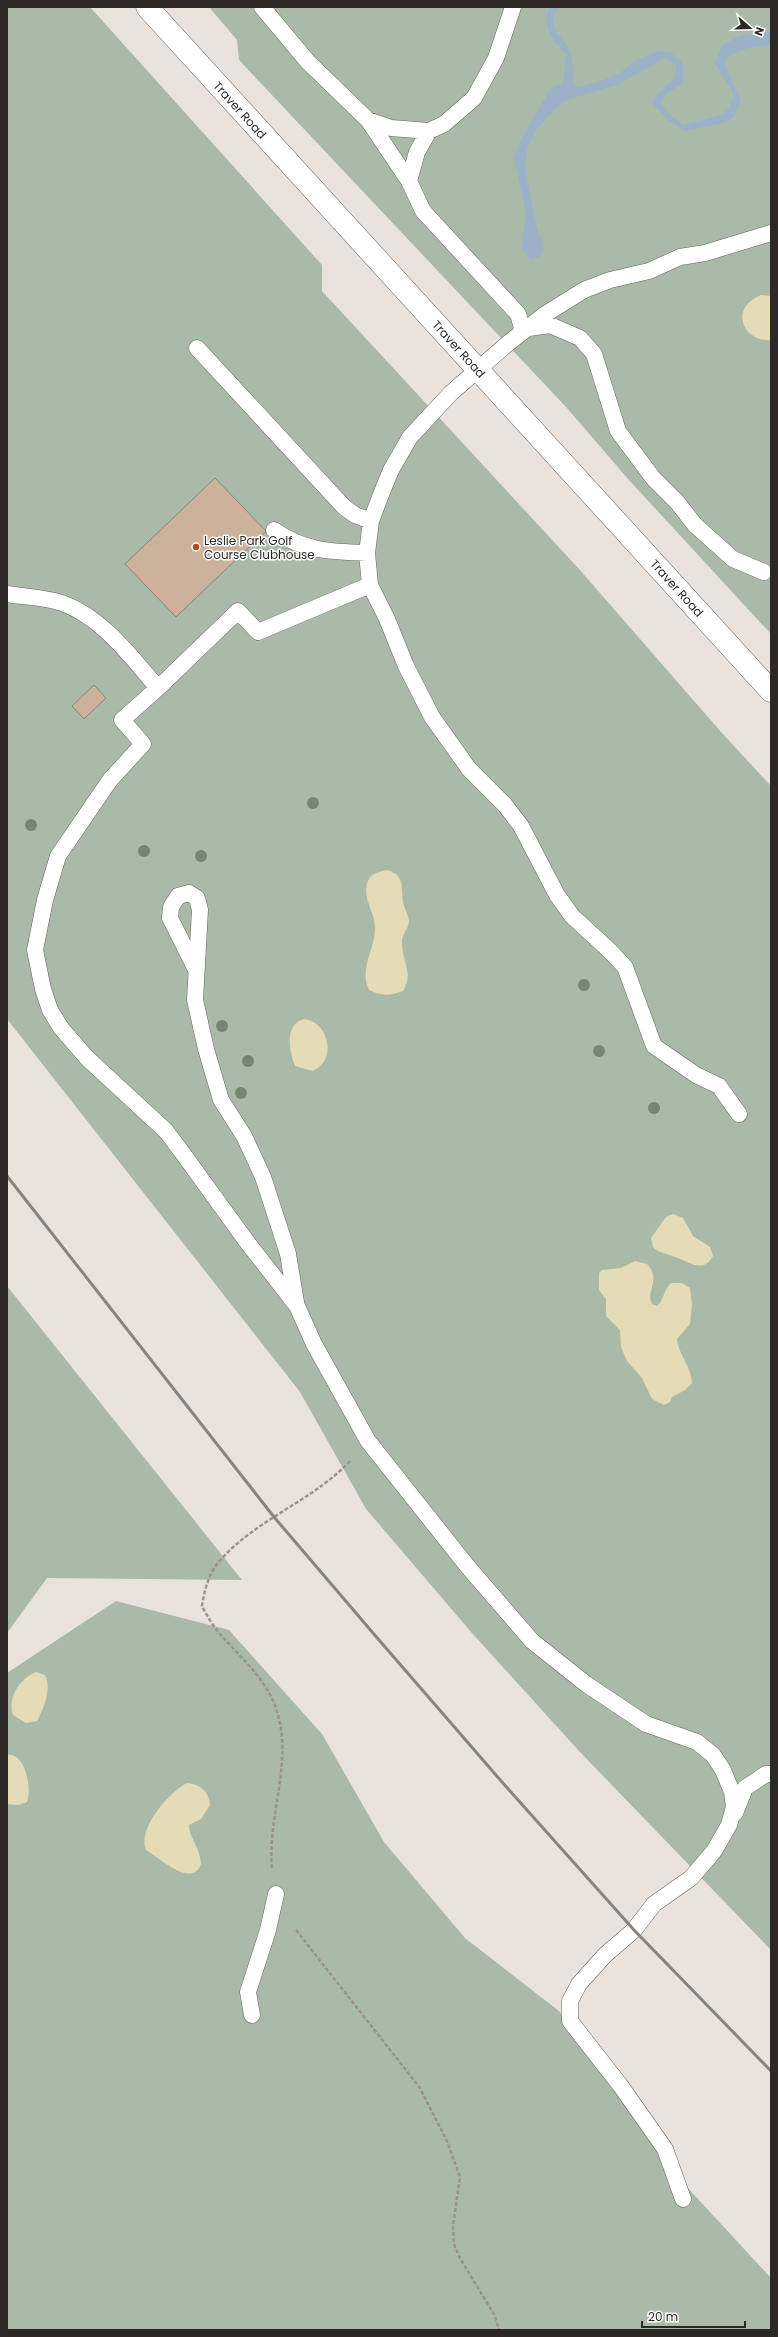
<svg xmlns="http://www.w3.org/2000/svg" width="778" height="2337" viewBox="0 0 778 2337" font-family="Poppins,sans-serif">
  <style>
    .green { fill: #aabaa9 }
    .sand { fill: #e5dbb6 }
    .water { fill: #9ab1c8 }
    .building { fill: #ccb19b; stroke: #8a847f }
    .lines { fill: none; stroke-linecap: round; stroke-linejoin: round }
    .lane-casing { stroke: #68625e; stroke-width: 17 }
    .street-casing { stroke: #68625e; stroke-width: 23 }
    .path { stroke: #999490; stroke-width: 2.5; stroke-dasharray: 4 2; stroke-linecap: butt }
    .lane { stroke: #fff; stroke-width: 16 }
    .street { stroke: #fff; stroke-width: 22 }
    .rail { stroke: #898480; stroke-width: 3 }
    .tree { fill: #768771 }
    .poi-dot { fill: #af4b19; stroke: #fff; stroke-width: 1.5 }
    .labels { text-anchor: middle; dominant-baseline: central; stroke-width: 3; stroke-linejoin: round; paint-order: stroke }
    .street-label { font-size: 12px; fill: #2b2826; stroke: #fff }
    .poi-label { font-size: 12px; fill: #2b2826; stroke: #fff; text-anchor: start }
  </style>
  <rect width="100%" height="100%" fill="#eae3dd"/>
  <!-- green -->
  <path class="green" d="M7 7H90L322 265V291L579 569 722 733 771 786V1950L579 1751 471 1632 366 1509 300 1392 7 1019Z
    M209 7H771V634L628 479 567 408 239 60 237 40Z
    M7 1286 242 1580 47 1578 7 1633Z
    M116 1601 229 1630 322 1734 384 1842 465 1938 559 2011 685 2185 771 2278V2330H7V1673Z"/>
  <!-- sand -->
  <path class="sand" d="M761 295 771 296V340C745 343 727 309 761 295Z
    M386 870C405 874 401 887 403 902 404 909 409 915 409 922 408 930 401 935 402 943 402 961 414 973 403 991 390 996 381 996 369 990 359 969 374 951 375 930 376 912 361 899 368 881 371 873 379 872 386 870Z
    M304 1019C330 1022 337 1062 312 1071L295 1066C289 1051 284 1024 304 1019Z
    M673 1214 683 1218 693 1236 710 1247 713 1256C703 1274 690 1262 675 1257 668 1254 658 1253 653 1247L651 1238 666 1217Z
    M635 1261 647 1264C662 1280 645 1290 652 1304L657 1306C664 1300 664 1289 671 1283H682L690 1288 692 1305 690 1324 677 1339C678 1354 691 1366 692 1383L685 1390 672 1397 670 1402 664 1405 652 1399 642 1378 627 1361 621 1347 620 1330 606 1316V1299L599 1290V1273L602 1270 621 1268Z
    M36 1672 45 1675C52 1688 44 1709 37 1721L26 1723 13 1715C7 1698 20 1678 36 1672Z
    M7 1755C26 1752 32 1790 27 1802L18 1805 7 1804Z
    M187 1783C200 1784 209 1791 210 1805L201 1819 189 1825C189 1838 200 1847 201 1864 192 1889 160 1858 146 1850 137 1829 169 1792 187 1783Z"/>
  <!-- water -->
  <path class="water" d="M550 7H559C542 28 566 37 571 54 573 64 573 75 574 85L580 87 606 79 620 73 635 61 659 51 671 53 680 60 683 65V84L667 93 660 102 669 114 683 125 722 115 729 108 733 97 732 91 715 64 722 45 740 36 771 32V45C753 47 736 48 724 62L741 101 736 115 724 123 685 131 669 121 652 103 654 98 676 77V66L665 58 619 84 567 100 557 107 536 130 527 149 525 167 537 229 544 244 541 256 530 260 522 248 526 212 514 159 519 143 551 88 563 83 566 54C554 43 540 24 550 7Z"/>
  <!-- building -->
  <path class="building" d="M215 478 266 531 176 617 125 564Z
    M94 685 106 698 84 719 72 706Z"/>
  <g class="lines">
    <!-- lane casing -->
    <g class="lane-casing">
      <path id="lane" d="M262 7 308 62 368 120 409 181 423 211 518 314 522 328 520 334
        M368 120 391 128 429 131
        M409 181 417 152 429 131 444 124 474 98 496 58 513 7
        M529 328 550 325 580 338 594 354 618 431 653 478 677 502 695 525 733 559 764 572
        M197 348 344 507 355 515 371 521
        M274 530C302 551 333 552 367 553
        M7 594C25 597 44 597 62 603 102 617 131 657 158 688L238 611 258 632 370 585
        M158 688 122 720 143 744 110 780 58 856 45 900 35 950 43 989 50 1010 61 1028 87 1058 166 1131 184 1155 247 1242 297 1306 314 1344 368 1441 468 1567 532 1641 586 1684 646 1724 697 1742 713 1755 723 1770 732 1792 734 1807 729 1825 714 1851 691 1878 654 1904 634 1930 605 1955 579 1984 570 2001V2021L620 2085 665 2149 683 2199
        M196 970 170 918 171 907 178 896 189 893 197 898 200 910 195 1000 206 1049 221 1100 244 1136 263 1177 288 1254 296 1302
        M739 1114 719 1086 696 1075 654 1046 625 967 610 951 572 916 557 895 521 826 505 805 469 769 432 717 406 666 387 619 370 585 367 553 371 521 380 497 391 470 410 437 451 393 506 345 544 315 584 290 610 280 649 271 680 257 705 253 771 233
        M735 1813 745 1788 766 1774H771
        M252 2015 248 1992 268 1930 276 1894"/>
    </g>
    <!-- street casing -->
    <g class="street-casing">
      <path id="street" d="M147 7 771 691"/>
    </g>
    <!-- path -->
    <path class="path" d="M272 1868C267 1813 296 1758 274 1703 263 1676 239 1656 220 1634 213 1626 207 1616 202 1606 204 1592 208 1576 217 1564 253 1520 312 1502 350 1461
      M296 1930 420 2088 447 2141 460 2177 453 2226 454 2244 460 2258 495 2316 499 2330"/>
    <!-- lane -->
    <use href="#lane" class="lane"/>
    <!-- street -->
    <use href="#street" class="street"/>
    <!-- rail -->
    <path class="rail" d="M7 1176 274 1517 379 1640 502 1782 634 1930 771 2071"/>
  </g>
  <!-- trees -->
  <g class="tree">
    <circle cx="313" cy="803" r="6"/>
    <circle cx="31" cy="825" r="6"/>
    <circle cx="144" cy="851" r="6"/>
    <circle cx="201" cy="856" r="6"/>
    <circle cx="584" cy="985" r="6"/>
    <circle cx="222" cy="1026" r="6"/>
    <circle cx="599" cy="1051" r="6"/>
    <circle cx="248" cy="1061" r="6"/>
    <circle cx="241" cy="1093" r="6"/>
    <circle cx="654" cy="1108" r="6"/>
  </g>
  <!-- markers -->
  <circle class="poi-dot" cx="196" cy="547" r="4"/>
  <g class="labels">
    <!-- street labels -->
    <g class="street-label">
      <text transform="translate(240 110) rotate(48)">Traver Road</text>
      <text transform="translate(459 349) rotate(48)">Traver Road</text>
      <text transform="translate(677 588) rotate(48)">Traver Road</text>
    </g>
    <!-- poi labels -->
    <g class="poi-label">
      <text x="204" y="540">Leslie Park Golf<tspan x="204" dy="14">Course Clubhouse</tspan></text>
    </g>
  </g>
  <!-- border -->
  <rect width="778" height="2337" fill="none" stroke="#2b2826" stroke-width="16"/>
  <!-- north arrow -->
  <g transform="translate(750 28) rotate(110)" stroke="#ffffff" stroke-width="3" paint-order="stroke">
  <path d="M0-3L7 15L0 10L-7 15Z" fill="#2b2826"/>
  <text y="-6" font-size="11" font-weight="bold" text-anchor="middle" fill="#2b2826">N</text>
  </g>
  <!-- scale -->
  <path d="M642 2321v6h103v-6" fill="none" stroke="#2b2826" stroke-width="2"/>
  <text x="648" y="2321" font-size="12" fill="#2b2826" stroke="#ffffff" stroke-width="3" paint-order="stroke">20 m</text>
</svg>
